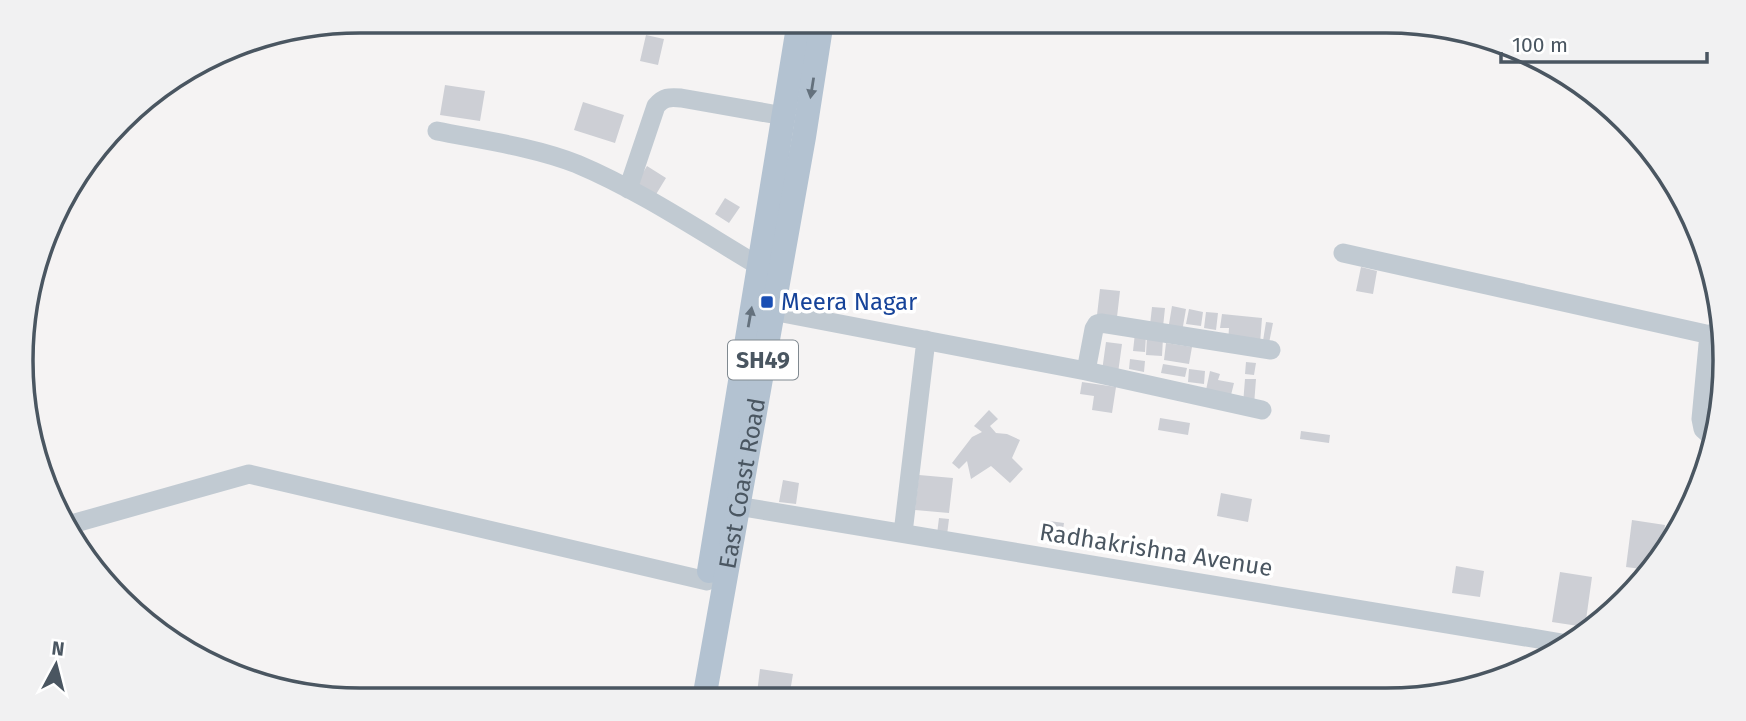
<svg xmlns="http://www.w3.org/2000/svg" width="1746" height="721" viewBox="0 0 1746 721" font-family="'Fira Sans',sans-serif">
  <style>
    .building { fill: #cdcfd5 }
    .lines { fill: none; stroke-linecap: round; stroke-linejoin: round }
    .minor { stroke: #c1cad2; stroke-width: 19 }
    .major { stroke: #b3c2d1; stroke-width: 24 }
    .oneway { fill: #64717d }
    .transit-dot { fill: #1a4fb4; stroke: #fff; stroke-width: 2.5 }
    .labels { text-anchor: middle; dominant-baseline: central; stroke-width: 7; stroke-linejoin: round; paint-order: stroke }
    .shield { fill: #fff; stroke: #808990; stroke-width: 2 }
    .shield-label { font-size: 23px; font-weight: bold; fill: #4a5661 }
    .transit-label { font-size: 24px; fill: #164399; stroke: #fff; text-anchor: start }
    .street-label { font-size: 24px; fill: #4a5661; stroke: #fff }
    .rim { fill: none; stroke: #4a5661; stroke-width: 3.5 }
  </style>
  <rect width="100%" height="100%" fill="#f5f3f3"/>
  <!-- building -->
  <path class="building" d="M646 35 664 39 658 65 640 61Z
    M445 85 485 91 480 121 440 115Z
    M583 102 624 115 615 143 574 130Z
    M647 166 666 178 655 196 636 184Z
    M725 198 740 207 729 223 715 214Z
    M1361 267 1377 271 1373 294 1356 291Z
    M1100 289 1120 291 1117 317 1097 315Z
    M1172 306 1186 309 1182 332 1168 330Z
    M1152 307 1165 308 1163 327 1150 325Z
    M1189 309 1203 312 1201 326 1186 324Z
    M1206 312 1218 313 1216 330 1204 328Z
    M1222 314 1262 318 1260 344 1228 342 1229 328H1220Z
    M1266 322 1273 323 1268 348 1262 347Z
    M1135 333 1146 334 1145 352 1133 351Z
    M1147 336 1163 338 1162 356 1146 355Z
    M1106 342 1122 344 1118 373 1102 371Z
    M1166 343 1192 347 1189 364 1164 360Z
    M1130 359 1145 361 1144 372 1129 369Z
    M1246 362 1256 363 1254 375 1245 374Z
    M1163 364 1187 368 1185 377 1161 373Z
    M1189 369 1205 371 1204 384 1188 382Z
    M1210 371 1220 374 1218 380 1234 383 1231 395 1206 390Z
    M1245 379H1256L1254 405 1243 404Z
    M1082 382 1116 387 1112 413 1092 410 1094 396 1080 394Z
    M989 410 998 419 990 426 996 433 1007 434 1020 440 1012 458 1023 469 1010 483 991 466 971 479 967 461 959 469 952 463 972 437 982 432 974 426Z
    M1160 418 1190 423 1188 435 1158 430Z
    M1301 431 1330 435 1329 443 1300 439Z
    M919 475 953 478 949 513 915 510Z
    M783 480 799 483 796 504 779 502Z
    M1221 493 1252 499 1248 522 1217 516Z
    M939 518 949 519 947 535 937 534Z
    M1042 520 1064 523 1061 542 1039 539Z
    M1632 520 1665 525 1663 540 1671 542 1649 570 1626 567Z
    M1456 566 1484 571 1480 597 1452 593Z
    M1560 572 1592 577 1585 627 1552 622Z
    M760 669 793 674 789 698 757 693Z
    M517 687 563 695 562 699 515 700Z"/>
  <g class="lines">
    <!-- minor -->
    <path class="minor" d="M437 131C482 140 534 147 577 164 641 191 700 231 759 266
      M628 189 656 106C664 97 669 97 681 98L784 116
      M1343 253 1724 338
      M772 311 1086 371 1262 410
      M1709 334 1701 419 1703 429 1711 436
      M1086 371 1094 329 1097 324 1101 323 1271 350
      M737 506 1568 644
      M68 525 249 474 707 581
      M903 533 926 340"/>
    <!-- major -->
    <g class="major">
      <path d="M709 571 799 21"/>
      <path id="s1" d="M704 699 804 137 822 21"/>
    </g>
  </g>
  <!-- one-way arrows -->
  <defs><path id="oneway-solid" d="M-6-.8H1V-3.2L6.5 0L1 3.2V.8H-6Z" transform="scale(1.75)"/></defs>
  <g class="oneway">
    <use href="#oneway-solid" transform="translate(812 88) rotate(99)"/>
    <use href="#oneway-solid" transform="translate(750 317) rotate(-80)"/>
  </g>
  <!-- markers -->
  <rect class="transit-dot" x="760" y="295" width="14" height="14" rx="3.5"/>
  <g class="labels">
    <!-- shield labels -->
    <rect class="shield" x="728" y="340.5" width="70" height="39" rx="5"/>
    <g class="shield-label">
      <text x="763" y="360">SH49</text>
    </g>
    <!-- transit labels -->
    <g class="transit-label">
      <text x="781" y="302">Meera Nagar</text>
    </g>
    <!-- street labels -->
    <g class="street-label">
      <text stroke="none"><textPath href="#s1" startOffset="219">East Coast Road</textPath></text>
      <text transform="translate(1156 550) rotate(9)">Radhakrishna Avenue</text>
    </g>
  </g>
  <!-- crop -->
  <path d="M0 0H1746V721H0ZM360 33H1386A327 327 0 0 1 1713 360V361A327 327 0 0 1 1386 688H360A327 327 0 0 1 33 361V360A327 327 0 0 1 360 33Z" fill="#f1f1f2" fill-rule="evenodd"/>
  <path class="rim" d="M360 33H1386A327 327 0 0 1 1713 360V361A327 327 0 0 1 1386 688H360A327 327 0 0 1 33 361V360A327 327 0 0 1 360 33Z"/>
  <!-- north arrow -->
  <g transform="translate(56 665) rotate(7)" stroke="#ffffff" stroke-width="5" paint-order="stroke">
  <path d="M0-5L12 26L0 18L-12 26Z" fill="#4a5661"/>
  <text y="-10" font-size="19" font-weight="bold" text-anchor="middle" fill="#4a5661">N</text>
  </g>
  <!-- scale -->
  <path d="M1501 52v10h206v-10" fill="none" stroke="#4a5661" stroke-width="3.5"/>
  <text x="1512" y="52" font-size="21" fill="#4a5661" stroke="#ffffff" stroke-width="5" paint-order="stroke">100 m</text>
</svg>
